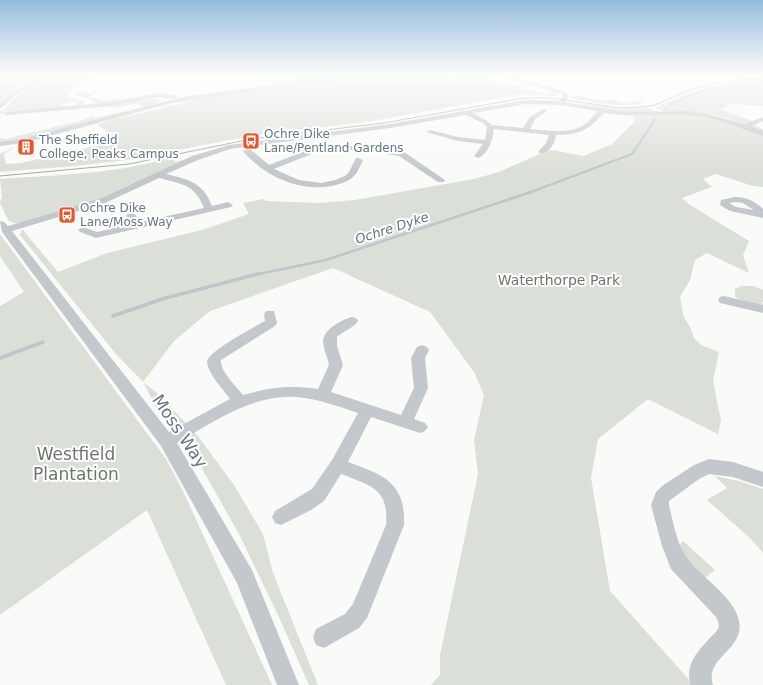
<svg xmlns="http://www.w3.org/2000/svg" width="763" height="685" viewBox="0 0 763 685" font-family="'DejaVu Sans',sans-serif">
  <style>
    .green { fill: #dadfd7 }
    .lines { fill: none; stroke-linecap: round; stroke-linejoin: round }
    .stream-far3 { stroke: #bbc7cb; stroke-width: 1.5 }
    .stream-far2 { stroke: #bbc7cb; stroke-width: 2 }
    .stream-far1 { stroke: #bbc7cb; stroke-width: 2.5 }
    .stream { stroke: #bbc7cb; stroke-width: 3.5 }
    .minor { fill: #c3c8cc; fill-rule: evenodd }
    .tram { stroke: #a2aab0; stroke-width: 1 }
    .labels { text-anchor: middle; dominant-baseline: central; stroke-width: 4; stroke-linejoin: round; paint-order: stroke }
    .far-poi-label { font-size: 12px; fill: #657683; stroke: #fff; text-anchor: start }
    .far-water-label { font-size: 13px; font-style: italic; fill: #60757c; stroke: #fff }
    .park-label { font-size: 14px; fill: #687a64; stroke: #fff }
    .near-street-label { font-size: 17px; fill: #657683; stroke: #fff }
    .near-park-label { font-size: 17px; fill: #687a64; stroke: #fff }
  </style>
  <rect width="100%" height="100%" fill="#fafaf8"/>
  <!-- green -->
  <path class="green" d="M0 75H36L7 95 0 102Z
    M76 75H94L73 88 68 94 70 98 85 101 83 105 72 107 73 105H77L78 101 63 103 62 106H67L66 107 7 112 6 114H0V111L6 112 4 110C14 96 31 82 47 77 56 75 67 75 76 75Z
    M321 75H329L313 79 268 84 266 82Z
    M365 75H441L455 79 476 75 546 94 550 93 549 92 551 90 560 95C551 98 528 93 516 95L372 121 249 136 127 160 74 166 0 172V154L16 146 4 154 6 164 21 163 56 155 57 157 63 156 62 154 107 143 115 136 112 132H108L98 125 107 121 209 97Z
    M763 80V106L730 104H727V106L721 110 753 121 755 125 763 130V132C743 122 721 115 698 113 685 112 667 115 656 108 662 103 671 101 678 98 706 87 733 80 763 80Z
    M95 90H99L90 97 99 99 100 101 135 97 122 100 100 103 94 102 92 100 75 95 78 92 91 93Z
    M576 95 596 100H614L626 104 640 100 643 102 639 104V105H615L572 99V97Z
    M151 99 162 100 152 106 13 141 0 142V138L6 139 83 120 92 116 95 118 143 107 138 103 115 108 108 107Z
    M570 102 622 109 648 108 655 112H619Z
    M662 115C697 115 732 118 763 136V187L753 186 716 174 703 179 712 187 682 198 690 205 749 241 743 255 749 273 707 253 695 260 690 280 680 297 683 315 691 329 694 338 701 345 719 352 713 381 721 421 718 434 648 399 598 439 591 478 610 591 690 681 692 685H431L440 675V655L478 474 474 440 484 395 474 372 430 312 333 268 210 311 174 341 143 382 157 393 197 435 234 485 263 534 273 573 318 685H309L278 615 239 534 200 465 156 407 143 382 116 354 20 235 22 229 58 272 107 253 202 230 249 214 243 203 263 199 266 201 320 203 355 200 474 179 499 172 546 151 552 150 584 156 612 144 635 121V118L629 116Z
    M169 158H173L175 162 184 160 94 201 23 222 14 223 8 220 0 203 2 196 0 179C56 175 115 174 169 158Z
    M0 234 166 459 183 491 272 685H226L147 510 0 615V306L24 292 0 256Z
    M741 286H754L763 290V302H761L763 305 748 303 735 297V289Z
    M715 476 739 481 763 489V553L750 538 707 500 727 488Z
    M683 541 715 570 702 580 678 547Z"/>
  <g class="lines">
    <!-- stream-far3 -->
    <path class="stream-far3" d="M664 110C690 88 730 84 763 84
      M650 127 656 118"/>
    <!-- stream-far2 -->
    <path class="stream-far2" d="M531 192 632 154 651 126"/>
    <!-- stream-far1 -->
    <path class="stream-far1" d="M254 275 326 260 534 191"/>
    <!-- stream -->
    <path class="stream" d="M113 316 162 299 258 274
      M0 358 43 342"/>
    <!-- minor -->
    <path class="minor" d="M38 75H56L53 77H42L13 97 0 109V103L9 95Z
      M346 75H358L355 77 172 103 24 143 0 146V142L21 139 175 99 159 97 111 106 6 115 5 114 8 112 111 102 159 93 177 96 176 98Z
      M502 75H509L566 92 569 96 565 102 623 112 684 111 704 113 745 124 763 117V121L751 126 763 131V136C742 130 725 120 702 117 669 113 637 118 604 113 586 131 582 134 556 135 555 143 550 151 542 154L538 152 546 143 549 135 494 129C493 139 488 155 478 158L474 156 483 144 458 141 426 132 430 130 458 137 485 140 487 127 483 123 466 115 390 128 230 149 198 160 166 174C189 180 203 182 212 206L228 202 233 205 231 207 96 238 80 232 78 230 83 227 97 232 131 224 126 215 131 212 134 213 140 222 204 208C195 184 181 184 159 178L105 203 12 231 169 432 230 399C224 390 208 374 207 362 207 352 254 327 265 321L264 314 266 311H274L277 323 275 326 221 360C220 372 236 386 243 395 272 387 288 385 318 389L329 365C328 358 324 351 323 343 322 330 341 320 352 317L356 318 358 321C354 328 343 331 337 337V346L343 365 331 392 401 415 414 388 411 358 417 347 422 345 427 347 429 350 425 358 428 388 414 419 425 423 428 427 425 431 420 433 371 417 348 462C383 475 406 482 404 525L367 618 359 628 324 648 316 645 313 637 316 629 345 614 353 604 386 525C389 488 371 486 341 474L324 501 311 510 281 525 275 523 272 517 275 511 312 489 332 460 358 413C338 406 318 399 296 397 255 393 211 423 177 443L252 570 299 685H277L237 583 161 446 2 232 0 221 4 222 8 226 99 199 192 156 229 145 390 124 526 100 559 101 563 96 562 94 502 76ZM526 104 561 105 598 111C593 116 589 122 584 125 569 135 546 130 530 129L535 119 546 112 547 111 544 109 530 117 523 128 492 125 487 121 473 113Z
      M341 146H361L404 152 445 180 444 182H438L399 156 361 150H341L314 153 274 169 299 180 321 183 335 180 345 176 349 172 356 158H359L363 160C360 166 358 172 354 176 349 182 339 184 332 186 299 192 264 176 243 151L247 149H250L269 165 310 149Z
      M735 197C746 197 755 201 763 209V218L730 211 720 205 721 200ZM735 202 743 203 754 210 736 207 729 203Z
      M724 296 763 305V313L720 303 718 300 720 297Z
      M709 459 733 462 763 472V487L733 477 709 474 699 479 669 501V505C673 521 676 541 685 555 698 576 734 595 739 621 745 650 704 657 713 685H691C684 666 697 652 709 639 712 636 716 632 718 629 720 625 718 621 716 617L671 569 662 546 651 505 656 492 662 486 694 465Z"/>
    <!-- tram -->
    <path class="tram" d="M0 176 129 164 251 139 384 123 524 98H552L620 108 642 107 655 105 692 89 717 83 733 80 763 79"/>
  </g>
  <!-- sky -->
  <linearGradient id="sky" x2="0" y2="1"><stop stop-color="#96bcdc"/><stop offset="0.44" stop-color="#fdfdfc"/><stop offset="1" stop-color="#fdfdfc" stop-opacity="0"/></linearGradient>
  <rect width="763" height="171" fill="url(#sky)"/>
  <!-- icons -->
  <defs>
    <g id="bus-square" transform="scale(0.9)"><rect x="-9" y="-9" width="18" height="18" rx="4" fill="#e4572e" stroke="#fff"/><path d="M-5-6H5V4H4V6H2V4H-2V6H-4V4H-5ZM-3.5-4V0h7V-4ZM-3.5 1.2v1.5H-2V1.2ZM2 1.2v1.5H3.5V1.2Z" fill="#fff"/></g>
    <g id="building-square" transform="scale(0.9)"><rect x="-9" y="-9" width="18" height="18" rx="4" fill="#e4572e" stroke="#fff"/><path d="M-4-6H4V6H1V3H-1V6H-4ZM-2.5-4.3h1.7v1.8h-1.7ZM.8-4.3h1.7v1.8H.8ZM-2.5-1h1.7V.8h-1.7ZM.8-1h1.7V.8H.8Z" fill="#fff"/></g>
  </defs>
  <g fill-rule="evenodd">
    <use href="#bus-square" x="251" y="141"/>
    <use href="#building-square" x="26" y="147"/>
    <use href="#bus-square" x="67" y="215"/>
  </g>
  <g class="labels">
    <!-- far-poi labels -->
    <g class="far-poi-label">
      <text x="264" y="134">Ochre Dike<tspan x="264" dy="14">Lane/Pentland Gardens</tspan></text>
      <text x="39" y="140">The Sheffield<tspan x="39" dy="14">College, Peaks Campus</tspan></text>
      <text x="80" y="208">Ochre Dike<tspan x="80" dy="14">Lane/Moss Way</tspan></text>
    </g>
    <!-- far-water labels -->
    <g class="far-water-label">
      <text transform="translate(392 228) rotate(-18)">Ochre Dyke</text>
    </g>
    <!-- park labels -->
    <g class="park-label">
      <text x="559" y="280">Waterthorpe Park</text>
    </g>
    <!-- near-street labels -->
    <g class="near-street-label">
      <text transform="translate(180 431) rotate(56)">Moss Way</text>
    </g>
    <!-- near-park labels -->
    <g class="near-park-label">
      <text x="76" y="454">Westfield<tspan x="76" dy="20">Plantation</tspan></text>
    </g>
  </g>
</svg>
